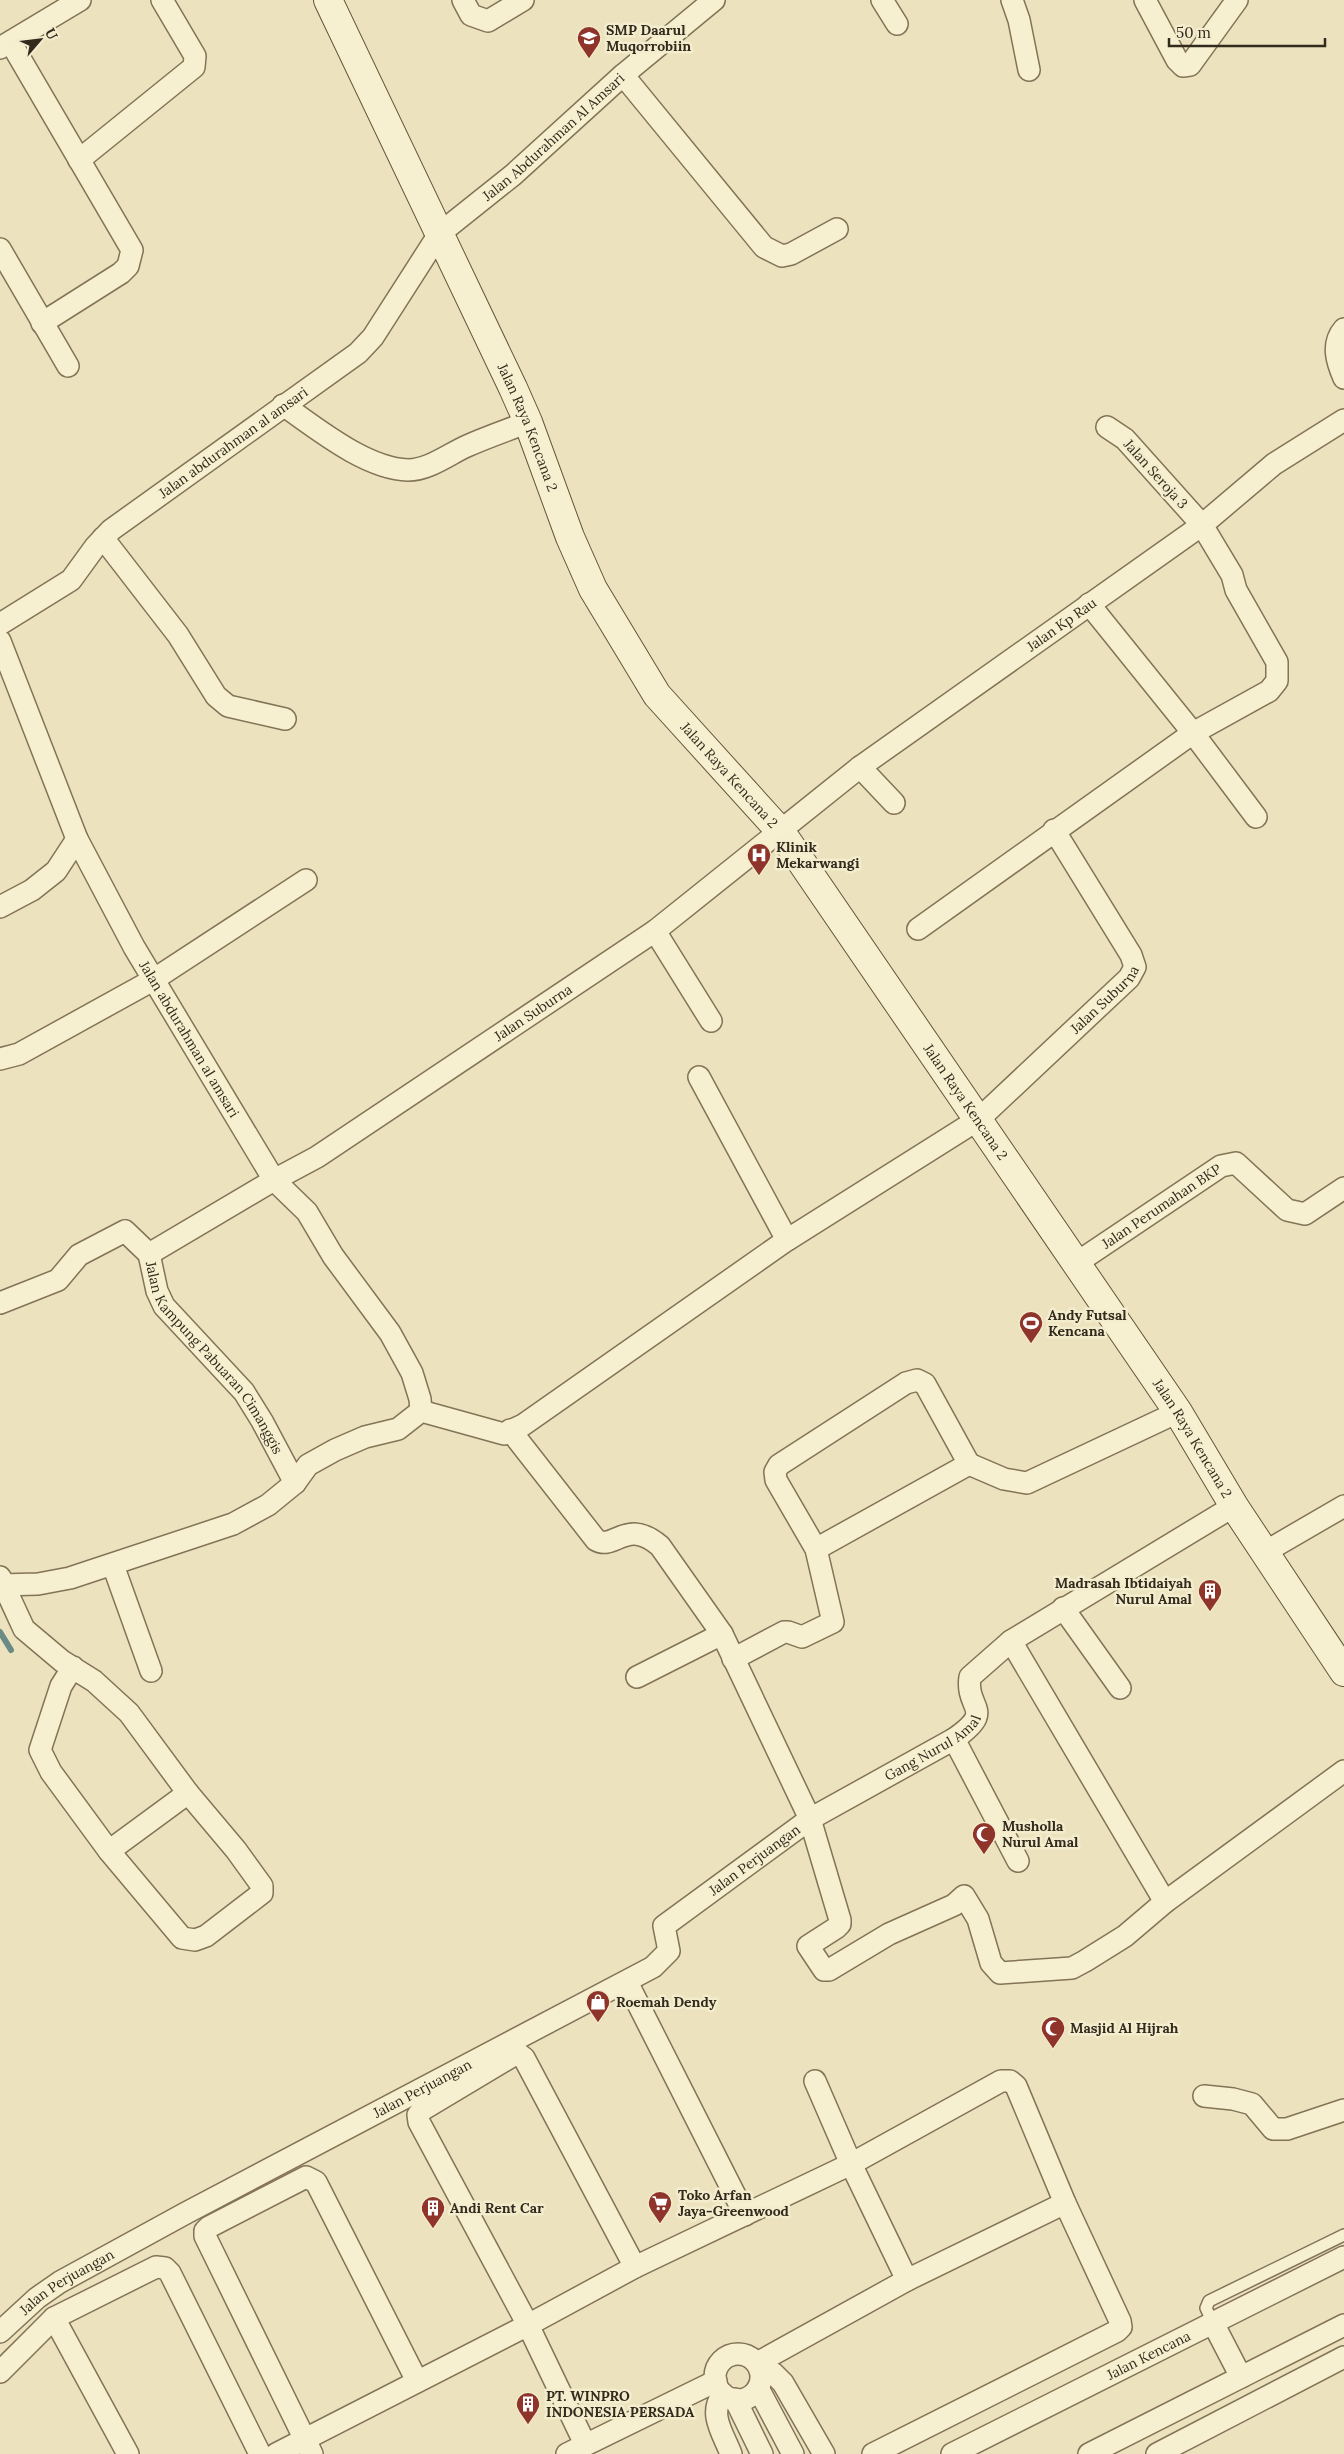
<svg xmlns="http://www.w3.org/2000/svg" width="1344" height="2454" viewBox="0 0 1344 2454" font-family="Lora,serif">
  <style>
    .lines { fill: none; stroke-linecap: round; stroke-linejoin: round }
    .stream { stroke: #698a85; stroke-width: 6 }
    .lane-casing { stroke: #837357; stroke-width: 14 }
    .street-casing { stroke: #837357; stroke-width: 24 }
    .secondary-casing { stroke: #64543b; stroke-width: 30 }
    .lane { stroke: #f7f0d0; stroke-width: 11 }
    .street { stroke: #f7f0d0; stroke-width: 21 }
    .secondary { stroke: #f7f0d0; stroke-width: 28 }
    .labels { text-anchor: middle; dominant-baseline: central; stroke-width: 5; stroke-linejoin: round; paint-order: stroke }
    .poi-label { font-size: 14px; font-weight: bold; fill: #33291c; stroke: #f3eccd; text-anchor: start }
    .street-label { font-size: 14px; fill: #33291c; stroke: #f3eccd }
  </style>
  <rect width="100%" height="100%" fill="#ece3be"/>
  <g class="lines">
    <!-- stream -->
    <path class="stream" d="M0 1632 11 1650"/>
    <!-- lane casing -->
    <g class="lane-casing">
      <path id="lane" d="M1213 2323 1206 2308 1209 2301 1344 2235"/>
    </g>
    <!-- street casing -->
    <g class="street-casing">
      <g id="street">
        <path d="M463 0 471 15 488 21 523 0"/>
        <path d="M882 0 897 24"/>
        <path d="M1012 0 1019 20 1029 70"/>
        <path d="M1145 0 1177 60 1183 66 1190 65 1237 0"/>
        <path d="M11 43 132 250 128 266 121 273 42 323"/>
        <path d="M0 48 80 0"/>
        <path d="M623 75 764 247 782 256 791 254 837 229"/>
        <path d="M79 160 194 67 195 56 162 0"/>
        <path d="M0 249 68 366"/>
        <path d="M1344 329C1331 344 1337 362 1344 378"/>
        <path d="M283 405C316 428 366 469 408 470 429 470 449 454 467 446 487 437 508 430 528 422"/>
        <path d="M103 538 178 635 216 696 228 706 285 719"/>
        <path d="M1089 604 1193 733 1256 817"/>
        <path id="s1" d="M0 624 71 580 95 547 111 530 358 353 373 337 439 234 513 175 623 75 714 0"/>
        <path id="s2" d="M0 641 77 839 134 947 274 1180 307 1212 333 1256 390 1333 412 1373 420 1399 421 1411"/>
        <path d="M860 767 894 803"/>
        <path d="M0 907 32 890 56 871 77 839"/>
        <path d="M918 929 1193 733 1269 691 1277 681V662L1236 590 1232 575 1202 525 1125 439 1107 427"/>
        <path d="M655 931 711 1021"/>
        <path d="M0 1059 19 1054 153 980 306 880"/>
        <path d="M699 1077 787 1240"/>
        <path id="s3" d="M149 1254 274 1180 317 1157 655 931 860 767 1202 525 1274 464 1344 420"/>
        <path id="s4" d="M149 1254 157 1291 164 1306 244 1392 262 1421 295 1483"/>
        <path id="s5" d="M1075 1264 1221 1166 1236 1163 1287 1210 1305 1214 1344 1188"/>
        <path d="M0 1303 58 1280 79 1255 125 1231 149 1254"/>
        <path d="M510 1430 596 1540C615 1551 626 1517 660 1546L722 1634 810 1819 840 1920V1924L836 1928 808 1946 824 1970H829L889 1934 954 1905 964 1896 978 1919 991 1963 1000 1973 1072 1968 1085 1961 1125 1936 1165 1902 1344 1771"/>
        <path d="M816 1549 969 1464 1004 1479 1027 1483 1178 1412"/>
        <path d="M1265 1552 1344 1506"/>
        <path d="M113 1565 151 1671"/>
        <path d="M0 1577 24 1629 62 1661 94 1681 129 1713 188 1793 109 1851 51 1772 40 1750 61 1686 73 1667"/>
        <path id="s6" d="M0 1585 38 1584 70 1578 233 1524 268 1505 295 1483 308 1465 335 1450 365 1437 398 1429 421 1411 504 1434 523 1425 787 1240 979 1119 1129 978 1135 967 1131 955 1054 830"/>
        <path d="M1063 1608 1120 1688"/>
        <path d="M1011 1641 1165 1902"/>
        <path d="M733 1659 784 1632H788L802 1637 833 1622 816 1549 776 1480 775 1472 779 1465 906 1383 917 1380 925 1384 969 1464"/>
        <path d="M637 1677 722 1634"/>
        <path d="M954 1739 1018 1861"/>
        <path d="M109 1851 182 1938 195 1940 206 1936 262 1893V1886L236 1850 188 1793"/>
        <path d="M629 1986 745 2215"/>
        <path d="M815 2081 851 2164 907 2280"/>
        <path d="M1204 2096 1233 2099 1252 2104 1273 2129H1287L1344 2110"/>
        <path d="M54 2318 128 2454"/>
        <path d="M1213 2323 1241 2377"/>
        <path id="s7" d="M0 2332 37 2298 60 2282 186 2213 653 1967 669 1951 664 1926 810 1819 954 1739C997 1709 965 1710 970 1677L1011 1641 1234 1506"/>
        <circle cx="738" cy="2377" r="23"/>
        <path d="M757 2363 907 2280 1065 2203"/>
        <path d="M761 2371 773 2373 783 2383 824 2454"/>
        <path d="M0 2372 54 2318 156 2267 165 2268 170 2273 260 2454"/>
        <path d="M758 2388 793 2454"/>
        <path d="M723 2394C708 2414 723 2433 731 2454"/>
        <path d="M735 2399 762 2454"/>
        <path d="M585 2444 528 2325 419 2122 418 2115 422 2110 514 2055H520L524 2058 635 2267"/>
        <path d="M276 2454 528 2325 635 2267 851 2164 1001 2081H1010L1016 2086 1065 2203 1120 2321 1121 2327 1117 2331 873 2454"/>
        <path d="M312 2454 205 2236V2231L209 2227 306 2177 316 2182 417 2381"/>
        <path d="M567 2454 716 2381"/>
        <path id="s8" d="M952 2454 1344 2257"/>
        <path d="M1089 2454 1344 2325"/>
        <path d="M1157 2454 1344 2357"/>
      </g>
    </g>
    <!-- secondary casing -->
    <g class="secondary-casing">
      <g id="secondary">
        <path id="s9" d="M328 0 513 388 528 422 570 537 593 589 657 695 781 832 1178 1412 1234 1506 1344 1672"/>
      </g>
    </g>
    <!-- lane -->
    <use href="#lane" class="lane"/>
    <!-- street -->
    <use href="#street" class="street"/>
    <!-- secondary -->
    <use href="#secondary" class="secondary"/>
  </g>
  <!-- icons -->
  <defs>
    <g id="school-pin" transform="scale(1.25)"><path d="M0 17L-7.5 6A9.5 9.5 0 1 1 7.5 6Z" fill="#8f342a" stroke="#f3eccd"/><path d="M0-5L7-2L0 1L-7-2ZM-4 1L0 2.5L4 1V4Q0 6-4 4Z" fill="#fff"/></g>
    <g id="hospital-pin" transform="scale(1.25)"><path d="M0 17L-7.5 6A9.5 9.5 0 1 1 7.5 6Z" fill="#8f342a" stroke="#f3eccd"/><path d="M-5-5h3v3.5h4V-5h3V5h-3V1.5h-4V5h-3Z" fill="#fff"/></g>
    <g id="stadium-pin" transform="scale(1.25)"><path d="M0 17L-7.5 6A9.5 9.5 0 1 1 7.5 6Z" fill="#8f342a" stroke="#f3eccd"/><path d="M0-5a6.5 5 0 1 0 0 10a6.5 5 0 1 0 0-10ZM-3.5-1.8h7v3.6h-7Z" fill="#fff"/></g>
    <g id="building-pin" transform="scale(1.25)"><path d="M0 17L-7.5 6A9.5 9.5 0 1 1 7.5 6Z" fill="#8f342a" stroke="#f3eccd"/><path d="M-4-6H4V6H1V3H-1V6H-4ZM-2.5-4.3h1.7v1.8h-1.7ZM.8-4.3h1.7v1.8H.8ZM-2.5-1h1.7V.8h-1.7ZM.8-1h1.7V.8H.8Z" fill="#fff"/></g>
    <g id="mosque-pin" transform="scale(1.25)"><path d="M0 17L-7.5 6A9.5 9.5 0 1 1 7.5 6Z" fill="#8f342a" stroke="#f3eccd"/><path d="M3.5-4.9A6 6 0 1 0 3.5 4.9A5 5 0 1 1 3.5-4.9Z" fill="#fff"/></g>
    <g id="shop-pin" transform="scale(1.25)"><path d="M0 17L-7.5 6A9.5 9.5 0 1 1 7.5 6Z" fill="#8f342a" stroke="#f3eccd"/><path d="M-5-2.5h2.3a2.7 3.5 0 0 1 5.4 0H5L5.5 6h-11ZM-1.5-2.5h3a1.5 2.3 0 0 0-3 0Z" fill="#fff"/></g>
    <g id="supermarket-pin" transform="scale(1.25)"><path d="M0 17L-7.5 6A9.5 9.5 0 1 1 7.5 6Z" fill="#8f342a" stroke="#f3eccd"/><path d="M-6-5.5h2.5l.6 2H6L4.5 2H-2.5L-4.4-4H-6ZM-1.5 3.2a1.3 1.3 0 1 0 .1 0ZM3 3.2a1.3 1.3 0 1 0 .1 0Z" fill="#fff"/></g>
  </defs>
  <g fill-rule="evenodd">
    <use href="#school-pin" x="589" y="38"/>
    <use href="#hospital-pin" x="759" y="855"/>
    <use href="#stadium-pin" x="1031" y="1323"/>
    <use href="#building-pin" x="1210" y="1591"/>
    <use href="#mosque-pin" x="984" y="1834"/>
    <use href="#shop-pin" x="598" y="2002"/>
    <use href="#mosque-pin" x="1053" y="2028"/>
    <use href="#supermarket-pin" x="660" y="2203"/>
    <use href="#building-pin" x="433" y="2208"/>
    <use href="#building-pin" x="528" y="2404"/>
  </g>
  <g class="labels">
    <!-- poi labels -->
    <g class="poi-label">
      <text x="606" y="30">SMP Daarul<tspan x="606" dy="16">Muqorrobiin</tspan></text>
      <text x="776" y="847">Klinik<tspan x="776" dy="16">Mekarwangi</tspan></text>
      <text x="1048" y="1315">Andy Futsal<tspan x="1048" dy="16">Kencana</tspan></text>
      <text x="1192" y="1583" text-anchor="end">Madrasah Ibtidaiyah<tspan x="1192" dy="16">Nurul Amal</tspan></text>
      <text x="1002" y="1826">Musholla<tspan x="1002" dy="16">Nurul Amal</tspan></text>
      <text x="616" y="2002">Roemah Dendy</text>
      <text x="1070" y="2028">Masjid Al Hijrah</text>
      <text x="678" y="2195">Toko Arfan<tspan x="678" dy="16">Jaya-Greenwood</tspan></text>
      <text x="450" y="2208">Andi Rent Car</text>
      <text x="546" y="2396">PT. WINPRO<tspan x="546" dy="16">INDONESIA PERSADA</tspan></text>
    </g>
    <!-- street labels -->
    <g class="street-label">
      <text stroke="none"><textPath href="#s1" startOffset="746">Jalan Abdurahman Al Amsari</textPath></text>
      <text stroke="none"><textPath href="#s9" startOffset="472">Jalan Raya Kencana 2</textPath></text>
      <text stroke="none"><textPath href="#s1" startOffset="298">Jalan abdurahman al amsari</textPath></text>
      <text transform="translate(1156 474) rotate(48)">Jalan Seroja 3</text>
      <text stroke="none"><textPath href="#s3" startOffset="1110">Jalan Kp Rau</textPath></text>
      <text stroke="none"><textPath href="#s9" startOffset="878">Jalan Raya Kencana 2</textPath></text>
      <text stroke="none"><textPath href="#s6" startOffset="1296">Jalan Suburna</textPath></text>
      <text stroke="none"><textPath href="#s3" startOffset="454">Jalan Suburna</textPath></text>
      <text stroke="none"><textPath href="#s2" startOffset="442">Jalan abdurahman al amsari</textPath></text>
      <text stroke="none"><textPath href="#s9" startOffset="1282">Jalan Raya Kencana 2</textPath></text>
      <text stroke="none"><textPath href="#s5" startOffset="104">Jalan Perumahan BKP</textPath></text>
      <text stroke="none"><textPath href="#s4" startOffset="125">Jalan Kampung Pabuaran Cimanggis</textPath></text>
      <text stroke="none"><textPath href="#s9" startOffset="1688">Jalan Raya Kencana 2</textPath></text>
      <text stroke="none"><textPath href="#s7" startOffset="1121">Gang Nurul Amal</textPath></text>
      <text stroke="none"><textPath href="#s7" startOffset="910">Jalan Perjuangan</textPath></text>
      <text stroke="none"><textPath href="#s7" startOffset="489">Jalan Perjuangan</textPath></text>
      <text stroke="none"><textPath href="#s7" startOffset="84">Jalan Perjuangan</textPath></text>
      <text stroke="none"><textPath href="#s8" startOffset="220">Jalan Kencana</textPath></text>
    </g>
  </g>
  <!-- north arrow -->
  <g transform="translate(40 40) rotate(62)" stroke="#f3eccd" stroke-width="4" paint-order="stroke">
  <path d="M0-4L9 19L0 12L-9 19Z" fill="#33291c"/>
  <text y="-8" font-size="14" font-weight="bold" text-anchor="middle" fill="#33291c">U</text>
  </g>
  <!-- scale -->
  <path d="M1169 38v8h156v-8" fill="none" stroke="#33291c" stroke-width="2.5"/>
  <text x="1176" y="38" font-size="15" fill="#33291c" stroke="#f3eccd" stroke-width="4" paint-order="stroke">50 m</text>
</svg>
